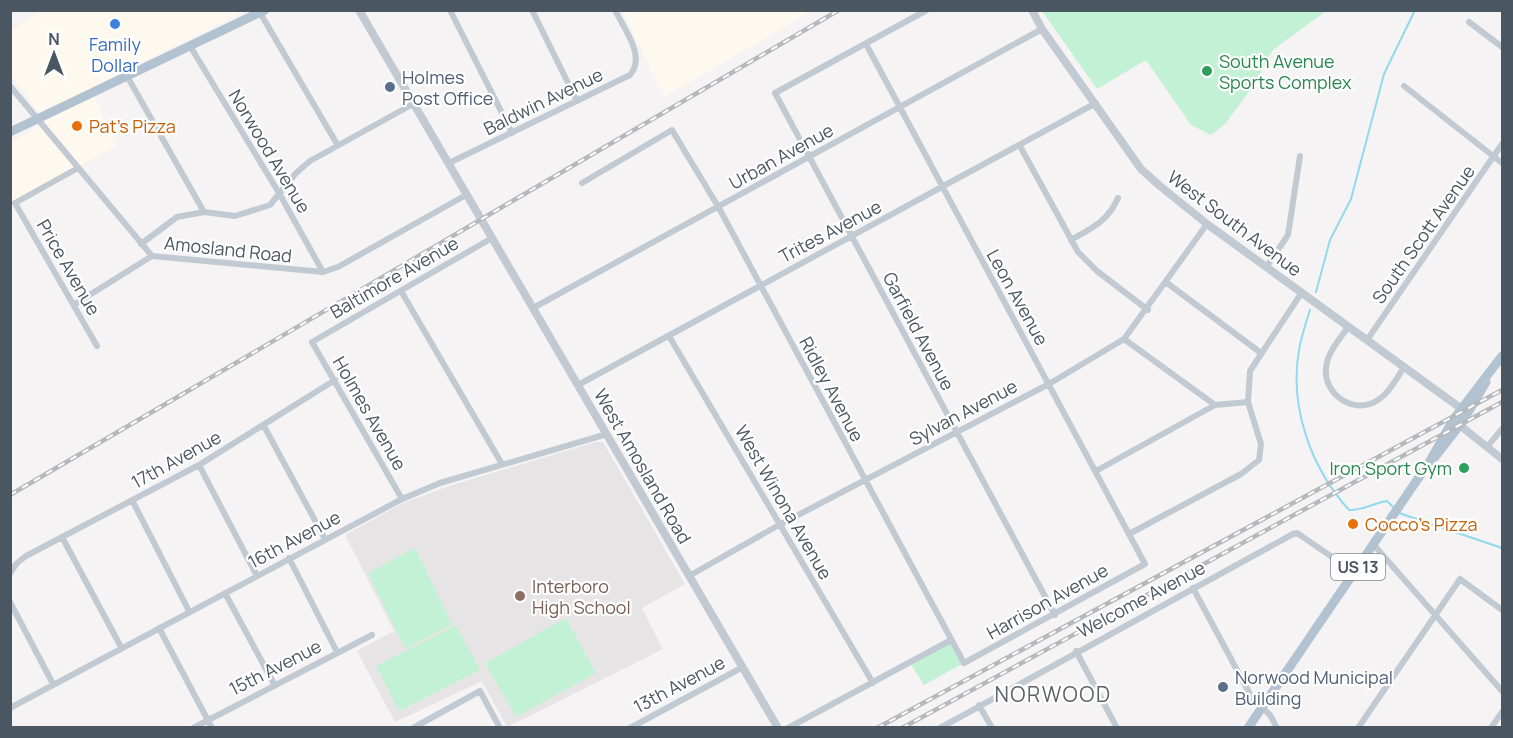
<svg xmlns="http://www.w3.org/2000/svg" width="1513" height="738" viewBox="0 0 1513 738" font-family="Manrope,sans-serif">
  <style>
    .commercial { fill: #fdf9ef }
    .education { fill: #e6e4e5 }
    .green { fill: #c3f1d5 }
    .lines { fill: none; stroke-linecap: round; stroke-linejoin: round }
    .stream { stroke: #90daee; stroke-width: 2 }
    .minor { stroke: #c1cad2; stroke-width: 6 }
    .tertiary { stroke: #c1cad2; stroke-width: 8 }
    .primary { stroke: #b3c2d1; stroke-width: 9 }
    .rail-casing { stroke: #b5b8bd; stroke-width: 4.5 }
    .rail { stroke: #fff; stroke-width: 2; stroke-dasharray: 7; stroke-linecap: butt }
    .shop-dot { fill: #3f7fe0; stroke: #fff; stroke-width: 2 }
    .leisure-dot { fill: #2e9e5b; stroke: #fff; stroke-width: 2 }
    .service-dot { fill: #5c6f8a; stroke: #fff; stroke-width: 2 }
    .food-dot { fill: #e8710a; stroke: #fff; stroke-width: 2 }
    .education-dot { fill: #8d6e63; stroke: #fff; stroke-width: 2 }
    .labels { text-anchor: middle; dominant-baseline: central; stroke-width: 4.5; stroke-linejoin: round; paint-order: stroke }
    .shield { fill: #fff; stroke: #808990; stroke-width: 1.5 }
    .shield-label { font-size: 16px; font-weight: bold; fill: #4a5661 }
    .shop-label { font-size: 18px; fill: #366cbe; stroke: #fff }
    .leisure-label { font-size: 18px; fill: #27864d; stroke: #fff; text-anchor: start }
    .service-label { font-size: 18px; fill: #4e5e75; stroke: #fff; text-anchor: start }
    .street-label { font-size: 18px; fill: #4a5661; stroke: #fff }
    .food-label { font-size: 18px; fill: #c56008; stroke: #fff; text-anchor: start }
    .education-label { font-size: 18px; fill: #785e54; stroke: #fff; text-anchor: start }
    .quarter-label { font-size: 21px; letter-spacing: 1.5px; fill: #5f6368; stroke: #fff }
  </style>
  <rect width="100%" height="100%" fill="#f5f3f3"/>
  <!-- commercial -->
  <path class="commercial" d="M39 11H245L90 88 117 145 11 205V143L46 122 11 75 10 32Z
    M623 11H812L664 97Z"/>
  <!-- education -->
  <path class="education" d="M596 442H603L685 584 642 608 663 649 507 727 482 681 395 722 357 651 394 631 345 535 403 503 452 485Z"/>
  <!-- green -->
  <path class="green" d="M1042 11H1326L1273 50 1254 85 1225 124 1211 135 1191 125 1146 60 1097 89Z
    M415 548 452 624 405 649 368 573Z
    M566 618 596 673 516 717 485 663Z
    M456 625 480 670 399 711 376 666Z
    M951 640 964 663 924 685 910 663Z"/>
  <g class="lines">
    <!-- stream -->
    <path class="stream" d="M1316 292 1330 240 1351 199 1384 74 1415 10
      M1310 310C1306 323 1301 337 1299 350 1289 407 1311 468 1349 510 1361 511 1374 503 1387 501L1395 509
      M1399 513 1502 548"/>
    <!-- minor -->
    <path class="minor" d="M450 10 512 133
      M532 10 577 101
      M927 10 775 93 1055 615
      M259 11 337 144
      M1469 22 1502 47
      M190 46 279 193 323 272
      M127 76 204 212
      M10 86 152 256 323 272 338 267 466 195
      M1404 86 1502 163
      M1020 146 1078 252 1097 271 1148 310
      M449 163 630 75C646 57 625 30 615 10
      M78 168 15 203 97 346
      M582 183 672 130 719 208 964 663 1145 564 866 44
      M1071 240C1092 228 1108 221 1118 198
      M141 244 177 217 204 212 235 216 270 205 296 173 310 161 413 104
      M1267 266 1288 235 1300 156
      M1167 283 1261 353
      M401 291 502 464
      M75 304 152 256
      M533 308 1042 29
      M1348 327C1340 339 1327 353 1326 368 1323 394 1354 416 1378 400 1389 393 1397 378 1404 367
      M669 336 873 683
      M1124 339 1215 405 1248 402
      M1367 340 1502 144
      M578 385 1096 103
      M264 426 325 539
      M1487 447 1502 429
      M199 465 257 576
      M1096 471 1215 405
      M402 499 312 342 492 238
      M132 500 189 611
      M1129 534 1241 474 1259 460 1261 444 1248 402 1250 371 1302 292
      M62 537 121 647
      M1373 544 1502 691
      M289 558 337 652
      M10 573 17 563 26 556 199 465 335 380
      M689 576 779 525 1049 384 1124 339 1207 224
      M1193 588 1252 698 1270 715 1277 728
      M225 593 274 684
      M10 602 53 684
      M159 628 212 728
      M1076 651 1117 728
      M979 705 992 728
      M10 708 402 499 440 483 607 434
      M193 728 372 635
      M413 728 480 691 500 728
      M630 728 743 667
      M788 728 951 640
      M940 728 1293 534 1297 533 1354 572
      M1358 728 1460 579 1502 610
      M1491 728 1502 712"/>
    <!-- tertiary -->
    <path class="tertiary" d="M359 10 778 728
      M1032 10 1042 29 1141 169 1160 186 1207 224 1466 412
      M1457 423 1502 459"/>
    <!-- primary -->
    <path class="primary" d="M10 132 265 10
      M1435 457 1463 421 1486 382
      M1248 728 1430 461 1453 420 1502 356"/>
    <!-- rail casing -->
    <g class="rail-casing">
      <path id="rail" d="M10 495 839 10
        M877 728 1502 390
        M902 728 1502 402"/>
    </g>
    <!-- rail -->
    <use href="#rail" class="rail"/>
  </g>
  <!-- markers -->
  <circle class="shop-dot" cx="115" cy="24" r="6"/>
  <g class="leisure-dot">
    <circle cx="1207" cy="71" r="6"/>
    <circle cx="1464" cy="468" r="6"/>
  </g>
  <g class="service-dot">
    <circle cx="390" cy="87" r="6"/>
    <circle cx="1223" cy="687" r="6"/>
  </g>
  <g class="food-dot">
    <circle cx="77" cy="126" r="6"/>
    <circle cx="1353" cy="524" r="6"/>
  </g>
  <circle class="education-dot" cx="520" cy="596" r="6"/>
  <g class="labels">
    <!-- shield labels -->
    <rect class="shield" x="1331" y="554" width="54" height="26" rx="4.5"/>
    <g class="shield-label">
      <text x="1358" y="567">US 13</text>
    </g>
    <!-- shop labels -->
    <g class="shop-label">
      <text x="115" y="44">Family<tspan x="115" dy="21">Dollar</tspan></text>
    </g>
    <!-- leisure labels -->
    <g class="leisure-label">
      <text x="1219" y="61">South Avenue<tspan x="1219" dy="21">Sports Complex</tspan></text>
      <text x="1452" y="468" text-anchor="end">Iron Sport Gym</text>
    </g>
    <!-- service labels -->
    <g class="service-label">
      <text x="402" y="77">Holmes<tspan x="402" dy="21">Post Office</tspan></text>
      <text x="1235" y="677">Norwood Municipal<tspan x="1235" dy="21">Building</tspan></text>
    </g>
    <!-- street labels -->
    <g class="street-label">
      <text transform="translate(543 101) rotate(-26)">Baldwin Avenue</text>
      <text transform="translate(270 151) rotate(59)">Norwood Avenue</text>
      <text transform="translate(781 156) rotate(-29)">Urban Avenue</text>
      <text transform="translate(1235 223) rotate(37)">West South Avenue</text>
      <text transform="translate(830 231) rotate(-28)">Trites Avenue</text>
      <text transform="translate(1423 234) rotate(-55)">South Scott Avenue</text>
      <text transform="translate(228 249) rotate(6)">Amosland Road</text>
      <text transform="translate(69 267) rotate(60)">Price Avenue</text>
      <text transform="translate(394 277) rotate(-30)">Baltimore Avenue</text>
      <text transform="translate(1018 297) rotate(61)">Leon Avenue</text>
      <text transform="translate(919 331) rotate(62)">Garfield Avenue</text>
      <text transform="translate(832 389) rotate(62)">Ridley Avenue</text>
      <text transform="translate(963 412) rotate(-28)">Sylvan Avenue</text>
      <text transform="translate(370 413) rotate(60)">Holmes Avenue</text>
      <text transform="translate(176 459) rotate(-29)">17th Avenue</text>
      <text transform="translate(643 466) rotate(60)">West Amosland Road</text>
      <text transform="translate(784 502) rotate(60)">West Winona Avenue</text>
      <text transform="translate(294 539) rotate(-28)">16th Avenue</text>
      <text transform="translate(1141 599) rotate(-28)">Welcome Avenue</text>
      <text transform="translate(1047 601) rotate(-29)">Harrison Avenue</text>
      <text transform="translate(275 667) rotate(-27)">15th Avenue</text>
      <text transform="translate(679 684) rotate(-28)">13th Avenue</text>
    </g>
    <!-- food labels -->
    <g class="food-label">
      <text x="89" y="126">Pat's Pizza</text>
      <text x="1365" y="524">Cocco's Pizza</text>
    </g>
    <!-- education labels -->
    <g class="education-label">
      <text x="532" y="586">Interboro<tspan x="532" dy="21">High School</tspan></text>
    </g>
    <!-- quarter labels -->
    <g class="quarter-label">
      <text x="1053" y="694">NORWOOD</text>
    </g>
  </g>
  <!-- border -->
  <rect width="1513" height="738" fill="none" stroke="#4a5661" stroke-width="24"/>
  <!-- north arrow -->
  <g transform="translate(54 54)" stroke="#ffffff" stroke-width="4.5" paint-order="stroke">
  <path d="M0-4.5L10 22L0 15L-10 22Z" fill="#4a5661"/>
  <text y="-9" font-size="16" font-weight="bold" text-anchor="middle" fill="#4a5661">N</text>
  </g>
</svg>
